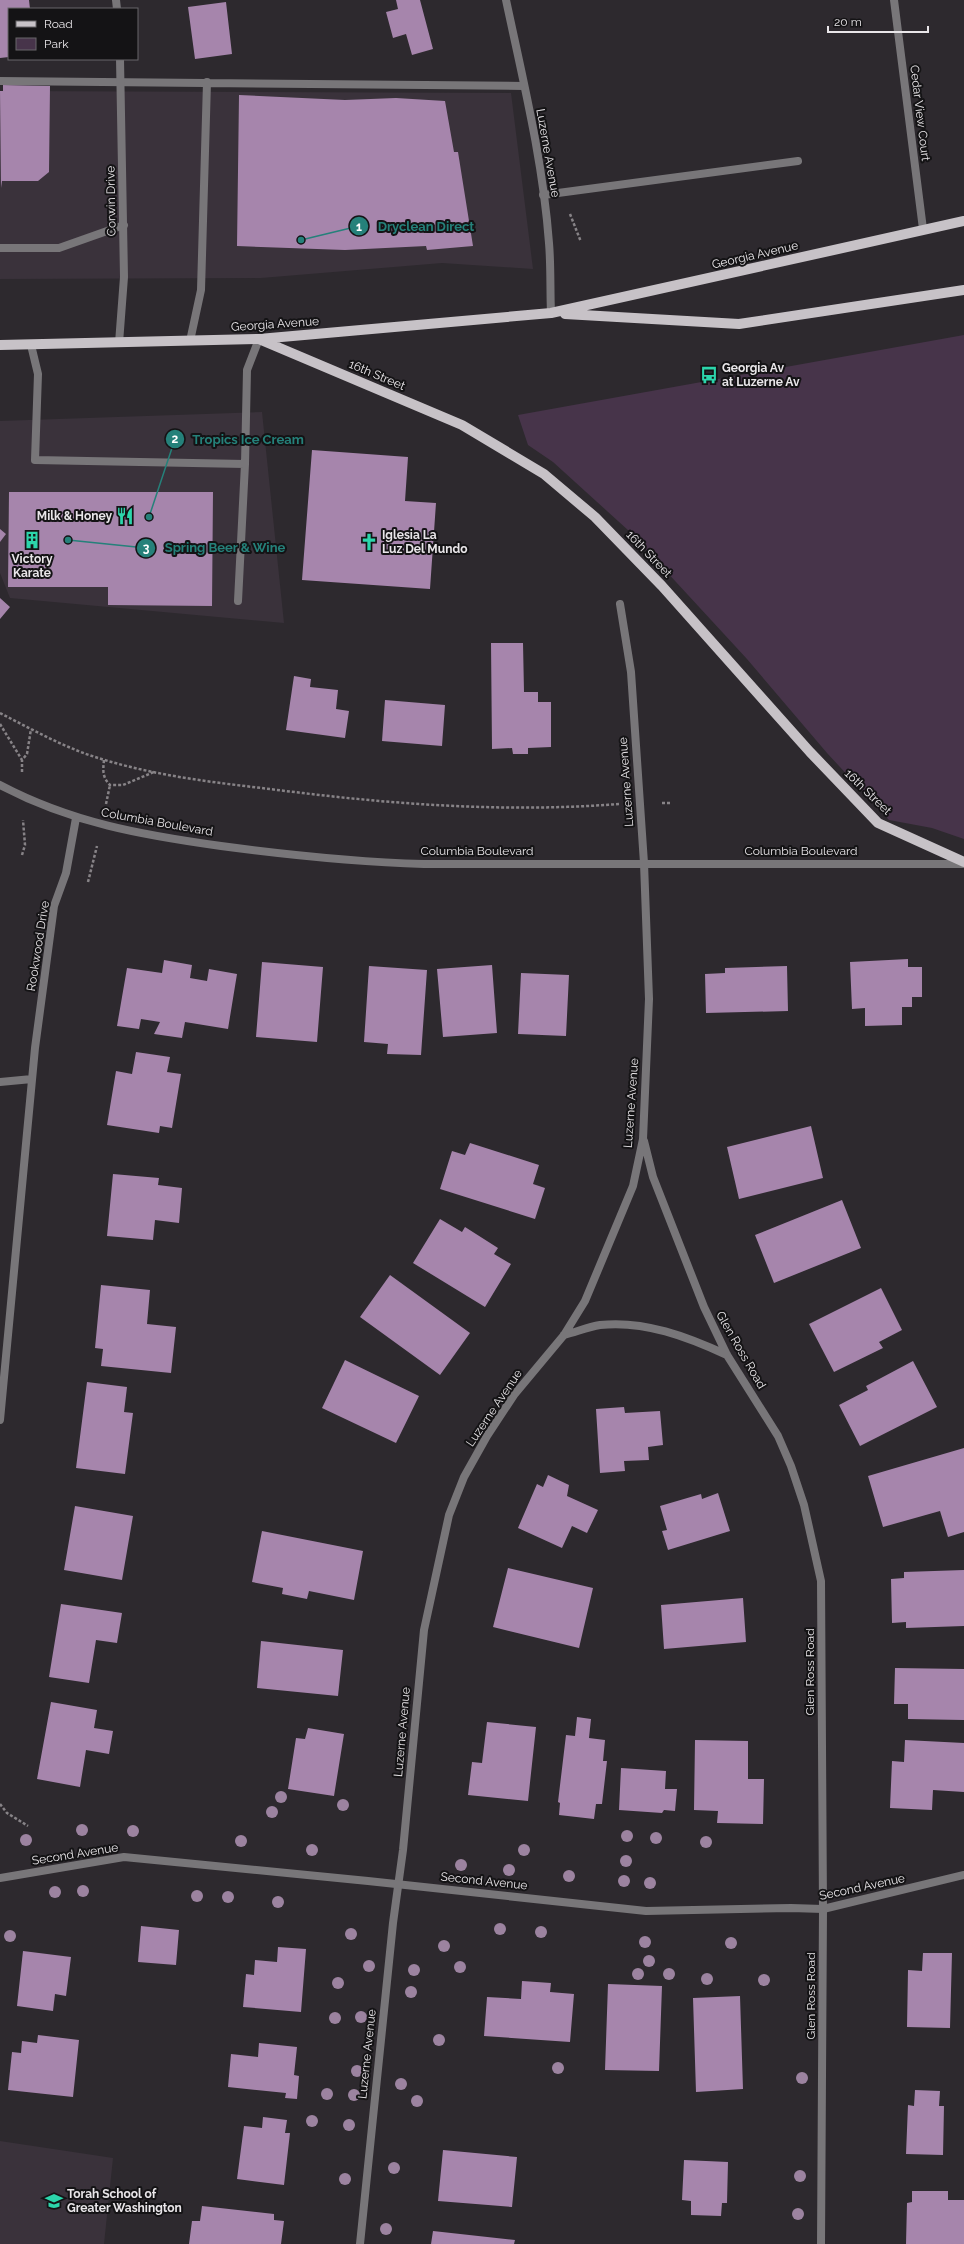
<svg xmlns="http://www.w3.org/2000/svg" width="964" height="2244" viewBox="0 0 964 2244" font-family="Raleway,sans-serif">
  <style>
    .built { fill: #3a323b }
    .green { fill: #47344a }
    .building { fill: #a685ac }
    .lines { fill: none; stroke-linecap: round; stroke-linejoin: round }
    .path { stroke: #878387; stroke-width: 2.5; stroke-dasharray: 3 2; stroke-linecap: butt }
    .service { stroke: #787679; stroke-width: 8 }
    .minor { stroke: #787679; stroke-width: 8 }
    .tertiary { stroke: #787679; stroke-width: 8 }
    .primary { stroke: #c7c2c7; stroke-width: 10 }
    .tree { fill: #9c83a0 }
    .labels { text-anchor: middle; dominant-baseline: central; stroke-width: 4; stroke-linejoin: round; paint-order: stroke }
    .street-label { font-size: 12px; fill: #e9e6e9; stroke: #141315 }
    .poi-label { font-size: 12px; font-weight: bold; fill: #e9e6e9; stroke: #141315; text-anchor: start }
    .leader { fill: none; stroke: #25817a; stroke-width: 1.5 }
    .callout-dot { fill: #25817a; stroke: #141315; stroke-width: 1.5 }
    .mark-label { font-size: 12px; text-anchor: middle; font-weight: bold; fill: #fff }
    .callout-label { font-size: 13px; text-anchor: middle; font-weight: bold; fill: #25817a; stroke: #141315; stroke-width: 4; stroke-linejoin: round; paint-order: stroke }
  </style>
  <rect width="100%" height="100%" fill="#2d292e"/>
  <!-- built -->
  <path class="built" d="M0 91 511 93 533 269 442 263 261 278 0 279Z
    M262 412 284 623 10 598 0 573V421Z
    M0 2141 113 2158 104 2244H0Z"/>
  <!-- green -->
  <path class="green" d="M964 335V839L932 828 889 820 827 753 747 659 629 531 553 462 528 445 518 415Z"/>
  <!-- building -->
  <path class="building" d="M0 0H29L30 9H9V57L0 58Z
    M396 0H420L433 49 412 55 406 34 393 38 386 12 398 9Z
    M226 2 232 54 195 59 188 7Z
    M3 85 50 86 49 172 38 181H2L1 188 0 91H3Z
    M239 95 345 100 396 98 445 101 454 152H458L473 246 427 250 426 246 345 250 237 246Z
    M312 450 408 457 405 501 436 503 430 589 302 580Z
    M9 492H213L212 606 108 605V587H8Z
    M0 529 6 534 0 542Z
    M0 598 10 607 0 619Z
    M491 643H523L524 692H538V702H551V747L528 748V754H513L512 748 492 749Z
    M294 676 311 679 310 687 338 690 336 709 349 711 345 738 286 730Z
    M385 700 445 705 442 746 382 741Z
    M908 959V967H922V997H912V1007H902V1025L865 1026V1008L852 1009 850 962Z
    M164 960 192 965 190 978 207 981 209 969 237 974 228 1029 185 1022 182 1038 154 1034 160 1022 141 1019 139 1029 117 1026 127 968 162 973Z
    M262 962 323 967 317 1042 256 1037Z
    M492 965 497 1033 443 1037 437 969Z
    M369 966 427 970 421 1055 387 1054 388 1044 364 1042Z
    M787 966 788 1011 706 1013 705 974 725 973V968Z
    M521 973 569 975 566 1036 518 1034Z
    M136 1052 170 1057 167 1072 181 1074 172 1128 160 1126 159 1133 107 1125 116 1071 132 1074Z
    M811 1126 823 1178 739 1199 727 1147Z
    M470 1143 539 1165 533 1184 545 1188 535 1219 440 1189 452 1151 465 1155Z
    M113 1174 159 1178 158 1185 182 1188 179 1223 155 1220 153 1240 107 1236Z
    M842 1200 861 1248 774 1283 755 1235Z
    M440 1219 462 1232 465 1227 498 1248 494 1254 511 1264 485 1307 413 1263Z
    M390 1275 470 1333 440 1375 360 1317Z
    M101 1285 150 1290 147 1324 176 1327 171 1373 101 1366 103 1349 95 1348Z
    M881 1288 902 1330 879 1342 883 1348 834 1372 809 1324Z
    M345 1360 419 1396 396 1443 322 1408Z
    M913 1361 937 1407 860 1446 839 1405 868 1390 866 1386Z
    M87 1382 127 1387 124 1412 133 1413 125 1474 76 1468Z
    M624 1407 625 1413 660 1411 663 1445 648 1447 649 1460 624 1461 625 1471 600 1473 596 1409Z
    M964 1448V1532L948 1537 940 1511 883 1527 868 1476Z
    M548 1475 569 1485 567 1496 598 1510 587 1533 572 1526 562 1548 518 1528 537 1484 543 1487Z
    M718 1493 730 1531 668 1550 662 1531 667 1530 660 1506 701 1494 702 1499Z
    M75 1506 133 1516 122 1580 64 1570Z
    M262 1531 363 1551 354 1600 309 1591 307 1599 282 1594 283 1588 252 1582Z
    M508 1568 593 1588 579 1648 493 1627Z
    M964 1570V1626L906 1628V1622L892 1623 891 1579 904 1578V1572Z
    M743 1598 746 1642 664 1649 661 1605Z
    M61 1604 122 1613 117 1643 96 1640 89 1683 49 1677Z
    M261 1641 343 1650 338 1696 257 1688Z
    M895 1668 964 1669V1720L908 1719V1704H894Z
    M51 1702 97 1710 94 1728 113 1731 109 1754 86 1750 80 1787 37 1779Z
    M577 1717 591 1719 589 1738 605 1740 603 1761H607L602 1804H596L594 1819 559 1815 560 1803 558 1802 566 1735 575 1736Z
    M487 1722 536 1727 528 1801 468 1795 472 1762 482 1763Z
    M308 1728 344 1734 334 1796 288 1789 296 1738 305 1739Z
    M695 1740 748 1741V1779H764L763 1824 717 1823 718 1811 694 1810Z
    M905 1740 964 1743V1792L933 1790 932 1810 890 1808 892 1761 904 1762Z
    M621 1768 666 1771 665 1789H677L675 1811 664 1810 662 1813 619 1810Z
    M141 1926 179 1930 176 1965 138 1962Z
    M278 1947 306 1949 301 2012 243 2007 246 1974 254 1975 255 1960 277 1962Z
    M23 1951 71 1957 66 1996 55 1994 53 2011 17 2006Z
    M923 1953H952L950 2028 907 2027 908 1970 922 1971Z
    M522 1981 551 1983 550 1992 574 1994 570 2042 484 2036 487 1997 521 1999Z
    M608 1984 662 1986 659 2071 605 2070Z
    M740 1996 743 2089 696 2092 693 1998Z
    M38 2035 79 2040 73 2097 8 2090 12 2052 21 2053 22 2041 37 2043Z
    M259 2043 297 2047 294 2075 299 2076 297 2099 285 2098 286 2093 228 2087 231 2054 258 2057Z
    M915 2090 940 2091 939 2106H944L943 2155 906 2154 908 2105 914 2106Z
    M263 2117 287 2120 285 2133H290L284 2185 237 2179 244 2126 262 2128Z
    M443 2150 517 2157 512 2207 438 2201Z
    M684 2160 728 2162 727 2203H722L721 2216 691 2215V2201L682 2200Z
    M912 2191H948V2200H964V2244H906L907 2203 912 2202Z
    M202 2206 274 2214V2220L284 2221 281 2244H189L192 2221H200Z
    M433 2231 515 2240 514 2244H431Z"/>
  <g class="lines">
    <!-- path -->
    <path class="path" d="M570 214 581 242
      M0 713C29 728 58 744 89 755 148 775 210 782 270 789 386 804 503 813 619 804
      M0 724 22 760 27 754 31 729
      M104 760C103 770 102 777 110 785H123L154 772
      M22 772V760
      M662 803H670
      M106 804 110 785
      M22 855 25 845 23 820
      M88 882 97 846
      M0 1804 7 1813 28 1826"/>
    <!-- service -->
    <path class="service" d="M0 81 524 86
      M543 195 798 161
      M0 248H59L124 225
      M190 341 201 290 207 82
      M31 345 38 374 35 460 245 464 247 370 259 339
      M238 601 245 464"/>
    <!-- minor -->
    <path class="minor" d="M116 0 117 9
      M506 0C523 80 543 161 549 243 551 266 550 290 551 313
      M894 0 923 229
      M119 343 124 277 120 59
      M0 785C72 823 142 835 221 846 289 855 356 862 424 864H964
      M0 1082 32 1079
      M644 1141 653 1177 704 1307 727 1355 778 1436 791 1466 804 1505 821 1581 823 1909 821 2244
      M564 1335C576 1332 588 1327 600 1325 644 1320 688 1337 727 1355
      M0 1420 35 1048 54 906 66 873 76 818
      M360 2244 393 1923 403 1850 424 1630 449 1515 464 1477 487 1436 514 1395 564 1335 585 1301 633 1186 643 1139 649 999 644 863 631 672 620 604"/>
    <!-- tertiary -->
    <path class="tertiary" d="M0 1878 124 1857 368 1881 646 1911 791 1908 823 1909 964 1875"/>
    <!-- primary -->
    <path class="primary" d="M565 314 739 324 964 290
      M261 340 462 425 544 474 595 517 662 586 810 752 878 823 964 862
      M0 345 259 339 551 313 964 221"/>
  </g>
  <!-- trees -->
  <g class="tree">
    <circle cx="281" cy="1797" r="6"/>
    <circle cx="343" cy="1805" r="6"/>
    <circle cx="272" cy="1812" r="6"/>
    <circle cx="82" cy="1830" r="6"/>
    <circle cx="133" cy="1831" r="6"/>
    <circle cx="627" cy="1836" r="6"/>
    <circle cx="656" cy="1838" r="6"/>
    <circle cx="26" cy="1840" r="6"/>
    <circle cx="241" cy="1841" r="6"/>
    <circle cx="706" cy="1842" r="6"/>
    <circle cx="312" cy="1850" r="6"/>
    <circle cx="524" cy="1850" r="6"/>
    <circle cx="626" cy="1861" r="6"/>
    <circle cx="461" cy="1865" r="6"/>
    <circle cx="509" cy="1870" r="6"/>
    <circle cx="569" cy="1876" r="6"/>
    <circle cx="624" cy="1881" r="6"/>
    <circle cx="650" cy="1883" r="6"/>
    <circle cx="83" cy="1891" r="6"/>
    <circle cx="55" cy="1892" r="6"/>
    <circle cx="197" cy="1896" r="6"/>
    <circle cx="228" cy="1897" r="6"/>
    <circle cx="278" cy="1902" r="6"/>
    <circle cx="500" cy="1929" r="6"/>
    <circle cx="541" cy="1932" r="6"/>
    <circle cx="351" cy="1934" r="6"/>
    <circle cx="10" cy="1936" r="6"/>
    <circle cx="645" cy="1942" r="6"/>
    <circle cx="731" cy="1943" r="6"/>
    <circle cx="444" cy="1946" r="6"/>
    <circle cx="649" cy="1961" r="6"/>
    <circle cx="369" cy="1966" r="6"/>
    <circle cx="460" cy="1967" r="6"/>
    <circle cx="414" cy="1970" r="6"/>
    <circle cx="638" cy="1974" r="6"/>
    <circle cx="669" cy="1974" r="6"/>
    <circle cx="707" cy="1979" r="6"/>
    <circle cx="764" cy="1980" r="6"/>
    <circle cx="338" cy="1983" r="6"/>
    <circle cx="411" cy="1992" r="6"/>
    <circle cx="361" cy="2017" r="6"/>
    <circle cx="335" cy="2018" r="6"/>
    <circle cx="439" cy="2040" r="6"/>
    <circle cx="558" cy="2068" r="6"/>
    <circle cx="357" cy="2071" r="6"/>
    <circle cx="802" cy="2078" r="6"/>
    <circle cx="401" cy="2084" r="6"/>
    <circle cx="327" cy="2094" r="6"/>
    <circle cx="354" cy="2095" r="6"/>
    <circle cx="417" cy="2101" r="6"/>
    <circle cx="312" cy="2121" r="6"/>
    <circle cx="349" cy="2125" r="6"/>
    <circle cx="394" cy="2168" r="6"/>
    <circle cx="800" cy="2176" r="6"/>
    <circle cx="345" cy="2179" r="6"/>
    <circle cx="798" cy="2214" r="6"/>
    <circle cx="386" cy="2229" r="6"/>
  </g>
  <!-- icons -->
  <defs>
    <g id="bus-bare" transform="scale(1.38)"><path d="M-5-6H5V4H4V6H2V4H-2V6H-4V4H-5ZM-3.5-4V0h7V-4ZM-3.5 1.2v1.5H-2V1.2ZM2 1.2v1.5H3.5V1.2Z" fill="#2cd5ab" stroke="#141315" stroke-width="2.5" paint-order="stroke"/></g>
    <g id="restaurant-bare" transform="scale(1.38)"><path d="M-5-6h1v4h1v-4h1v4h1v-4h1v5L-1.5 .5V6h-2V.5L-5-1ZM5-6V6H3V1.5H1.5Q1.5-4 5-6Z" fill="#2cd5ab" stroke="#141315" stroke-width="2.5" paint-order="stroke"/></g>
    <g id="building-bare" transform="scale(1.38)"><path d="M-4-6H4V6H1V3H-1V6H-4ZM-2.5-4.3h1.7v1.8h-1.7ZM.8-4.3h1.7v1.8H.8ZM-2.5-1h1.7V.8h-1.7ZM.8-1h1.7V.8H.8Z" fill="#2cd5ab" stroke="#141315" stroke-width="2.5" paint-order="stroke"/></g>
    <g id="church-bare" transform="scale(1.38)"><path d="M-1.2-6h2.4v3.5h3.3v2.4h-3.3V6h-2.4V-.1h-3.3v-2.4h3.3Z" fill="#2cd5ab" stroke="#141315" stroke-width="2.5" paint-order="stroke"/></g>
    <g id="school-bare" transform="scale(1.38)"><path d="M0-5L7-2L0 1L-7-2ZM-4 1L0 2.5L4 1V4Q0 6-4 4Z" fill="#2cd5ab" stroke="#141315" stroke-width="2.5" paint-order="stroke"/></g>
  </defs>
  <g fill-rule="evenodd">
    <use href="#bus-bare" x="709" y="375"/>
    <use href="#restaurant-bare" x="125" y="516"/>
    <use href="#building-bare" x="32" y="540"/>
    <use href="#church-bare" x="369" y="542"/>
    <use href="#school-bare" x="54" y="2201"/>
  </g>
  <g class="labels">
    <!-- street labels -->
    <g class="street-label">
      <text transform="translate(920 113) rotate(83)">Cedar View Court</text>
      <text transform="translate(548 153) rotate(80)">Luzerne Avenue</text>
      <text transform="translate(111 201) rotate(-91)">Corwin Drive</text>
      <text transform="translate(755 255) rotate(-13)">Georgia Avenue</text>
      <text transform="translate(275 324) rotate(-4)">Georgia Avenue</text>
      <text transform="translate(377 375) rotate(23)">16th Street</text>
      <text transform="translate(649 554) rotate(46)">16th Street</text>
      <text transform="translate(626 782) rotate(-94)">Luzerne Avenue</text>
      <text transform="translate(868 792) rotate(44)">16th Street</text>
      <text transform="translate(157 822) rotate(10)">Columbia Boulevard</text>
      <text x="477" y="851">Columbia Boulevard</text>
      <text x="801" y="851">Columbia Boulevard</text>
      <text transform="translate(38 946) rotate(-81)">Rookwood Drive</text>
      <text transform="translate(631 1103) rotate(-86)">Luzerne Avenue</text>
      <text transform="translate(741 1350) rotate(60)">Glen Ross Road</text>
      <text transform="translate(494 1408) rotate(-56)">Luzerne Avenue</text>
      <text transform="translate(810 1672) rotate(-90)">Glen Ross Road</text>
      <text transform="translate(402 1732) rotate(-85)">Luzerne Avenue</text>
      <text transform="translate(75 1854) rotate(-9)">Second Avenue</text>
      <text transform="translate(484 1881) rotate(6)">Second Avenue</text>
      <text transform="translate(862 1887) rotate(-12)">Second Avenue</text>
      <text transform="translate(811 1996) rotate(-90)">Glen Ross Road</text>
      <text transform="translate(367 2054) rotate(-84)">Luzerne Avenue</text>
    </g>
    <!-- poi labels -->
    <g class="poi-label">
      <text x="722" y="368">Georgia Av<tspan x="722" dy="14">at Luzerne Av</tspan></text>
      <text x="112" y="516" text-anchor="end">Milk &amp; Honey</text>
      <text x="382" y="535">Iglesia La<tspan x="382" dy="14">Luz Del Mundo</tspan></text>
      <text x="32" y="559" text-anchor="middle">Victory<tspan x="32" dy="14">Karate</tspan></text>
      <text x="67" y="2194">Torah School of<tspan x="67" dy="14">Greater Washington</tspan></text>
    </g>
  </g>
  <!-- callouts -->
  <path class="leader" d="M301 240L359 226M149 517L175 439M68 540L146 548"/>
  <g class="callout-dot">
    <circle cx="301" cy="240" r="4"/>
    <circle cx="149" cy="517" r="4"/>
    <circle cx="68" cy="540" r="4"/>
    <circle cx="359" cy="226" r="10"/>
    <circle cx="175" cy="439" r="10"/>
    <circle cx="146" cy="548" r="10"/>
  </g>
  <g class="mark-label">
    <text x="359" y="231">1</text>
    <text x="175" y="443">2</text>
    <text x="146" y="552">3</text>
  </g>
  <g class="callout-label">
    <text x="426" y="231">Dryclean Direct</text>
    <text x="248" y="444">Tropics Ice Cream</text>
    <text x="225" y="552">Spring Beer &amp; Wine</text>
  </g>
  <!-- legend -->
  <rect x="8" y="8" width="130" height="52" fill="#141315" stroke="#69676a"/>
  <rect x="16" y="21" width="20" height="6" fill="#c7c2c7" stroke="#69676a"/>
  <text x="44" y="28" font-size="12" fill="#e9e6e9">Road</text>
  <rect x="16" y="38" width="20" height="12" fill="#47344a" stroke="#69676a"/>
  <text x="44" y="48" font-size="12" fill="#e9e6e9">Park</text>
  <!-- scale -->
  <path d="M828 26v6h100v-6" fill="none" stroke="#e9e6e9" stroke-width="2"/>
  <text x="834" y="26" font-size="12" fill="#e9e6e9" stroke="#141315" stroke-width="3" paint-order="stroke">20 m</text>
</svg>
